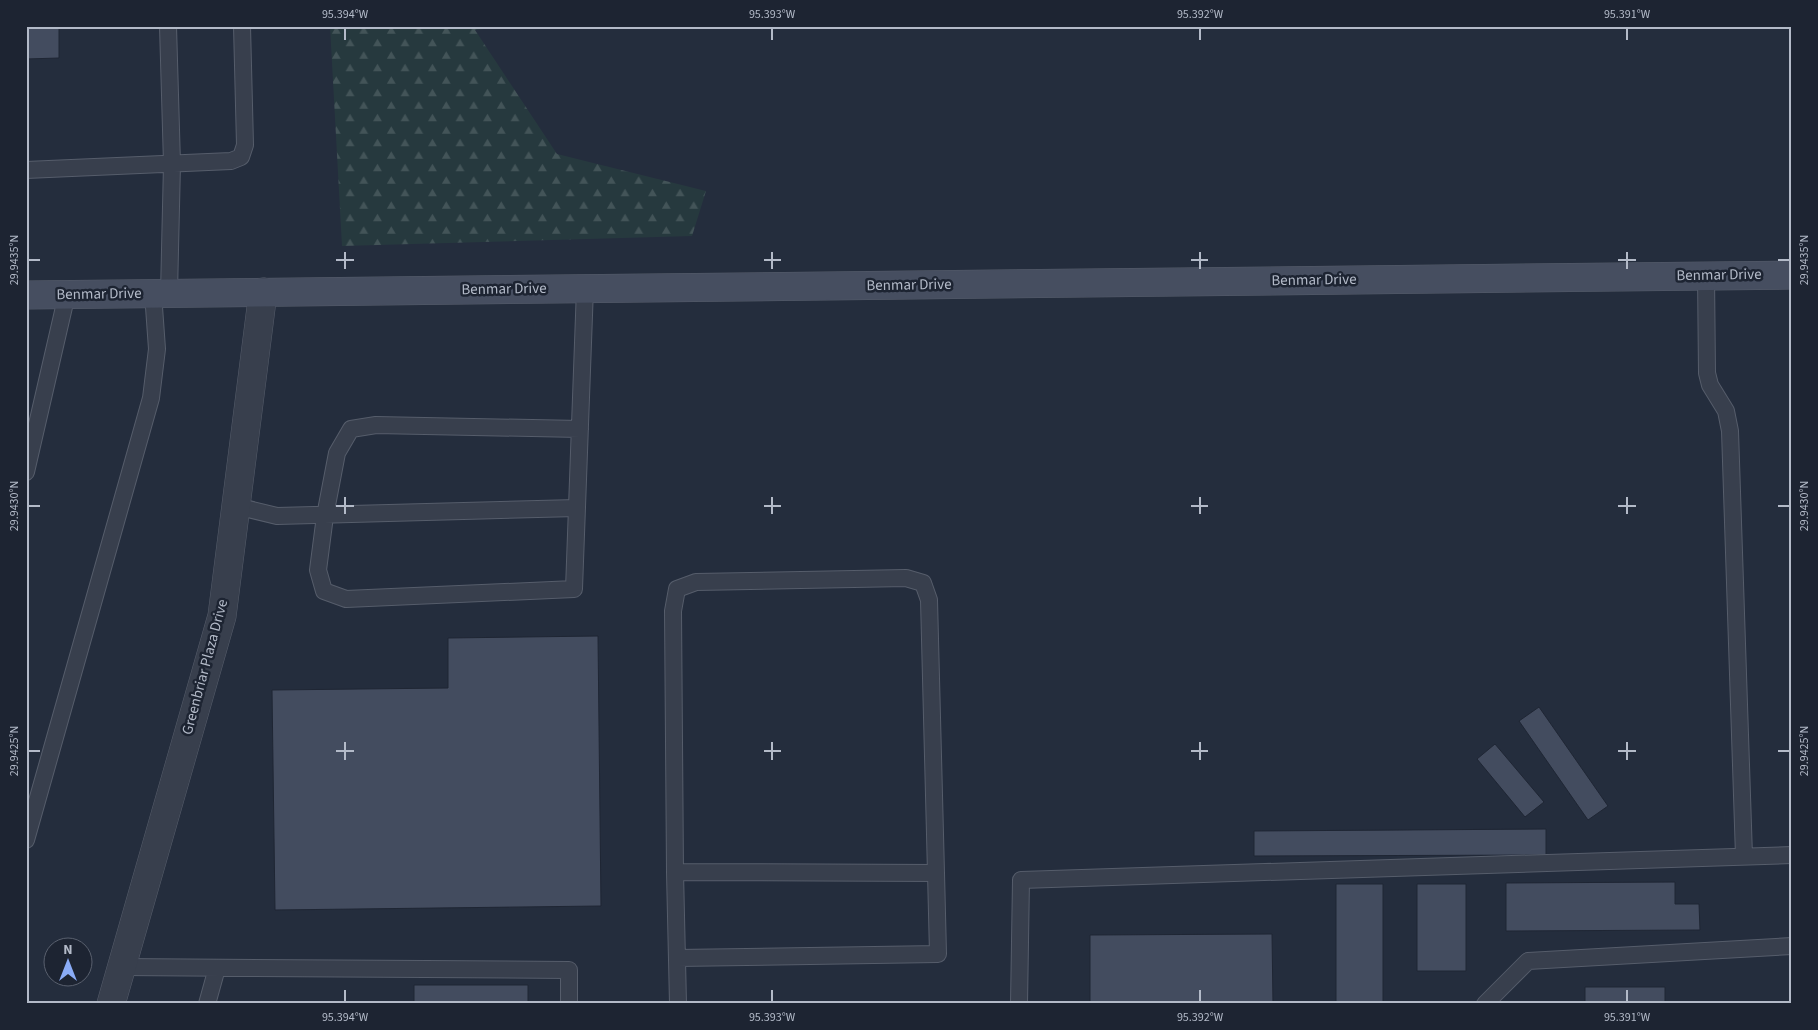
<svg xmlns="http://www.w3.org/2000/svg" width="1818" height="1030" viewBox="0 0 1818 1030" font-family="'Source Sans 3',sans-serif">
  <style>
    .forest { fill: url(#forest-firs) }
    .building { fill: #434c5f; stroke: #1f2634 }
    .lines { fill: none; stroke-linecap: round; stroke-linejoin: round }
    .lane-casing { stroke: #565d6b; stroke-width: 18 }
    .street-casing { stroke: #565d6b; stroke-width: 29 }
    .secondary-casing { stroke: #565d6b; stroke-width: 29 }
    .lane { stroke: #383f4d; stroke-width: 16 }
    .street { stroke: #383f4d; stroke-width: 28 }
    .secondary { stroke: #464e60; stroke-width: 28 }
    .ticks { fill: none; stroke: #b3bac8; stroke-width: 2 }
    .labels { text-anchor: middle; dominant-baseline: central; stroke-width: 5; stroke-linejoin: round; paint-order: stroke }
    .street-label { font-size: 15px; fill: #b3bac8; stroke: #1d2432 }
    .neatline { fill: none; stroke: #b3bac8; stroke-width: 2 }
    .ticks-label { font-size: 12px; text-anchor: middle; fill: #b3bac8 }
  </style>
  <defs>
    <pattern id="forest-firs" width="22" height="20" patternUnits="userSpaceOnUse" patternTransform="scale(1.25)"><rect width="22" height="20" fill="#26393e"/><path d="M5 1l3.5 6h-7zM16 11l3.5 6h-7z" fill="#435458"/></pattern>
  </defs>
  <rect width="100%" height="100%" fill="#242d3d"/>
  <!-- forest -->
  <path class="forest" d="M330 26H508L475 30 557 154 706 191 692 236 342 246Z"/>
  <!-- building -->
  <path class="building" d="M26 26H59V58L26 59Z
    M598 636 601 906 275 910 272 690 448 688V638Z
    M1539 707 1608 806 1588 820 1519 721Z
    M1495 744 1544 802 1525 817 1477 759Z
    M1546 829V855L1254 856V831Z
    M1675 882V904H1699L1700 930 1506 931V883Z
    M1336 884H1383V1004H1336Z
    M1417 884H1466V971H1417Z
    M1272 934 1273 1004H1090V935Z
    M414 985H528V1004H414Z
    M1585 987H1665V1004H1585Z"/>
  <g class="lines">
    <!-- lane casing -->
    <g class="lane-casing">
      <path id="lane" d="M168 26 172 164 169 293
        M26 170 231 161 241 157 245 145 242 26
        M1706 276 1707 373 1710 385 1726 411 1730 431 1744 856
        M580 429 376 425 351 429 337 453 325 516 318 570 324 591 346 599 574 589 585 288
        M26 472 67 294
        M236 506 277 516 577 508
        M26 840 151 398 157 349 153 293
        M675 872 673 611 677 589 696 582 906 578 923 583 929 600 936 873
        M677 958 938 954 936 873 675 872 678 1004
        M121 967 569 970V1004
        M207 1004 217 968
        M1019 1004 1021 880 1792 855
        M1485 1004 1528 961 1792 946"/>
    </g>
    <!-- street casing -->
    <g class="street-casing">
      <path id="street" d="M111 1004 222 616 263 292"/>
    </g>
    <!-- secondary casing -->
    <g class="secondary-casing">
      <path id="secondary" d="M26 295 1792 275"/>
    </g>
    <!-- lane -->
    <use href="#lane" class="lane"/>
    <!-- street -->
    <use href="#street" class="street"/>
    <!-- secondary -->
    <use href="#secondary" class="secondary"/>
  </g>
  <!-- ticks -->
  <path class="ticks" d="M345 28V40M772 28V40M1200 28V40M1627 28V40M345 252V269M772 252V269M1200 252V269M1627 252V269M28 260H40M336 260H354M764 260H781M1191 260H1208M1618 260H1636M1778 260H1790M345 497V514M772 497V514M1200 497V514M1627 497V514M28 506H40M336 506H354M764 506H781M1191 506H1208M1618 506H1636M1778 506H1790M345 742V760M772 742V760M1200 742V760M1627 742V760M28 751H40M336 751H354M764 751H781M1191 751H1208M1618 751H1636M1778 751H1790M345 990V1002M772 990V1002M1200 990V1002M1627 990V1002"/>
  <g class="labels">
    <!-- street labels -->
    <g class="street-label">
      <text transform="translate(1719 275) rotate(-1)">Benmar Drive</text>
      <text transform="translate(1314 280) rotate(-1)">Benmar Drive</text>
      <text transform="translate(909 285) rotate(-1)">Benmar Drive</text>
      <text transform="translate(504 289) rotate(-1)">Benmar Drive</text>
      <text transform="translate(99 294) rotate(-1)">Benmar Drive</text>
      <text transform="translate(205 667) rotate(-75)">Greenbriar Plaza Drive</text>
    </g>
  </g>
  <!-- border -->
  <rect width="1818" height="1030" fill="none" stroke="#1d2432" stroke-width="55"/>
  <!-- north arrow -->
  <g transform="translate(68 962)"><circle r="24" fill="#1d2432" stroke="#59606e"/>
  <path d="M0-4L9 19L0 12L-9 19Z" fill="#8aacf7"/>
  <text y="-8" font-size="14" font-weight="bold" text-anchor="middle" fill="#b3bac8">N</text>
  </g>
  <rect x="28" y="28" width="1762" height="974" class="neatline"/>
  <g class="ticks-label">
    <text x="345" y="18">95.394°W</text>
    <text x="772" y="18">95.393°W</text>
    <text x="1200" y="18">95.392°W</text>
    <text x="1627" y="18">95.391°W</text>
    <text transform="translate(14 260) rotate(-90)" y="4">29.9435°N</text>
    <text transform="translate(1804 260) rotate(-90)" y="4">29.9435°N</text>
    <text transform="translate(14 506) rotate(-90)" y="4">29.9430°N</text>
    <text transform="translate(1804 506) rotate(-90)" y="4">29.9430°N</text>
    <text transform="translate(14 751) rotate(-90)" y="4">29.9425°N</text>
    <text transform="translate(1804 751) rotate(-90)" y="4">29.9425°N</text>
    <text x="345" y="1021">95.394°W</text>
    <text x="772" y="1021">95.393°W</text>
    <text x="1200" y="1021">95.392°W</text>
    <text x="1627" y="1021">95.391°W</text>
  </g>
</svg>
